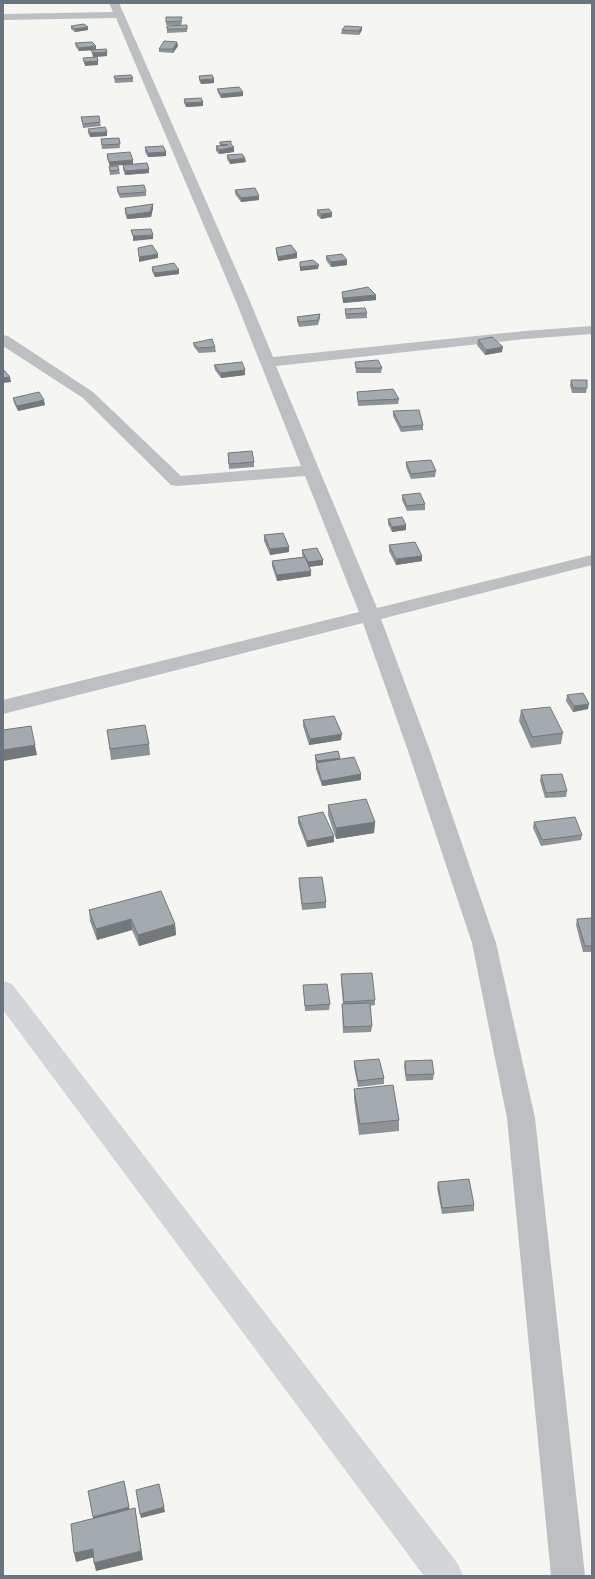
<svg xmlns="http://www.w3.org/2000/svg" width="595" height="1579" viewBox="0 0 595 1579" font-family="'Alegreya Sans',sans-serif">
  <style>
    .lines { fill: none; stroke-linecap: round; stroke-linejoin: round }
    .street { fill: #bcc0c3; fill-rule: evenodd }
    .secondary { fill: #d2d6d9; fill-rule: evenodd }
    .wall { fill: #8d9397 }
    .shaded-wall { fill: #73787b }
    .building { fill: #a4abb0; stroke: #73787b }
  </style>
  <rect width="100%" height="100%" fill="#f5f5f2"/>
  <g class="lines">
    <!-- street -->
    <path class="street" d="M109 3H119L249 299 273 357 525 331 592 326V334L525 339 276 366 377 608 592 555V565L381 619 429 748 496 943 535 1118 585 1576H551L507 1118 472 943 407 748 363 623 3 714V700L359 612 305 476 177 486 171 485 83 398 3 346V335L8 336 93 392 181 476 301 466 235 299 116 18 3 20V14L113 12Z"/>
    <!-- secondary -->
    <path class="secondary" d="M3 981 12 984 458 1564 463 1576H424L3 1010Z"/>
  </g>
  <!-- wall -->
  <path class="wall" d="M182 21 181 25H166V22Z
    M187 25V32L167 33V26Z
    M71 26 88 30 75 32 71 29Z
    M362 27V30L359 35 341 34 342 30Z
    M177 42 178 46 173 53 159 52V49Z
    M75 43 107 52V56L93 57 91 50 79 51 76 47Z
    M114 76 133 78V82L115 83Z
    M199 76 214 83 201 84 199 80Z
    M217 89 243 96 221 98 218 93Z
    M184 99 203 102V106L186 107 184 103Z
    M81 117 100 122 101 126 83 128Z
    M88 129 107 132V136L90 137 88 133Z
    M119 138 120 148 102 149 101 139Z
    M220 142 231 144 234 152 219 154 216 151V146H220Z
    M145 147 166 156 148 157 145 152Z
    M107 154 133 160V164L149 169V173L125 175 123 169V165L110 166 107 158Z
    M227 155 246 162 230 164 227 159Z
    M109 166 119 170 120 174 110 175Z
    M117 187 146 192V196L120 198 117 191Z
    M235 190 259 196V200L241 202 235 194Z
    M125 208H153L151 217 127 219 125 213Z
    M317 210 332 213V217L321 219 317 215Z
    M276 248 297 258 278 261 276 252Z
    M326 256 347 260V265L331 267 326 260Z
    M152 267 179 270V274L155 277 152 271Z
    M342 292 376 295V300L343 303 342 297Z
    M345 309 367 313V318L346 319 345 313Z
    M320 314V318L318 325 299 327 297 321V317Z
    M478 340 502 352 485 355 477 345Z
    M193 343 215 347 216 352 199 353 194 347Z
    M355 362 382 368 381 373H356Z
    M214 365 245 375 221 378 215 370Z
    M571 380 587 388 586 393H572L570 385Z
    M357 392 399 399 398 404 358 406Z
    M13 398 45 405 18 411 14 403Z
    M393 411 423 425V430L401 432 393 416Z
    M228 453 254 462V467L229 469Z
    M406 462 436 471 435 477 411 479 406 467Z
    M402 495 425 504V510L407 511 402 500Z
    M388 519 406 525V530L392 532 388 524Z
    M264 535 289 547V552L270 555 264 541Z
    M389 545 422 561 396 565 389 551Z
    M302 550 323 560V565L309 567 311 571V576L277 581 272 566V561L303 557 302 555Z
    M567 695 588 709 573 712 566 701Z
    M521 710 563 733 561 744 531 748 519 721Z
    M303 720 341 740 309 745 303 726Z
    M107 730 149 744 150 755 111 760Z
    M315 755 340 758V759L361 780 322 786 316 769V763L315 760Z
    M541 775 567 791 566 797 545 798 540 781Z
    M328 805 375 822 374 833 336 839 328 815Z
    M298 817 334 836V842L307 847 298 823Z
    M534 822 582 835 581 840 541 846 533 828Z
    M299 878 326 902V908L302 910 299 884Z
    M89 910 175 924 176 935 139 946 132 930 97 940 90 921Z
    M592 918V952H583L576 925 577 919Z
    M341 974 375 1000V1005L370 1006 372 1026 371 1032 343 1033 342 1010V1004H343L341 980Z
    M303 985 330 1004 329 1010 305 1011Z
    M354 1061 384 1078V1084L358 1087 354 1067Z
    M405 1061 434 1074 433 1080 406 1081 404 1066Z
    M354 1089 399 1120V1131L359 1135 354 1099Z
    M438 1182 474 1205V1211L442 1214 437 1188Z"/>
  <!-- shaded-wall -->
  <path class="shaded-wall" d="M88 27V30L75 32V29Z
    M362 27V30L359 35V31Z
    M177 42 178 46 173 53V49Z
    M96 46V50L79 51V48Z
    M107 52V56L93 57V53Z
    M98 61V65L85 66 84 62Z
    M214 79V83L201 84 200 80Z
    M243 92V96L221 98V94Z
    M203 102V106L186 107V103Z
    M107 132V136L90 137V133Z
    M234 147V152L219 154V150Z
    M166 152V156L148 157V153Z
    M245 158 246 162 230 164V160Z
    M133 160V164L110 166 109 162Z
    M149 169V173L125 175V171Z
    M259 196V200L241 202V198Z
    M153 204V208L151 217 127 219V215Z
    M332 213V217L321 219V214Z
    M153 235V239L133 241V236Z
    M297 253V258L278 261V257Z
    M158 254V258L139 262V257Z
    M347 260V265L331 267V262Z
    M319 265 318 269 300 271V267Z
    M179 270V274L155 277 154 273Z
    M376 295V300L343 303V298Z
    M503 347 502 352 485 355 486 350Z
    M245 370V375L221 378V373Z
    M10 377 11 382 3 383V378Z
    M44 400 45 405 18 411 17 406Z
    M406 525V530L392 532V527Z
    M289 547V552L270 555V549Z
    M422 556V561L396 565V559Z
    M323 560V565L308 567V562Z
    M311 571V576L277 581V575Z
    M589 704 588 709 573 712 574 706Z
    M342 734 341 740 309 745 310 739Z
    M35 745 37 755 3 761V750Z
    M340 758V763L317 767V761Z
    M361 774V780L322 786V781Z
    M375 822 374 833 336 839V828Z
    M334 836V842L307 847V841Z
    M131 919 132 930 97 940 96 929Z
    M175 924 176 935 139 946 138 935Z
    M124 1481 130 1512 94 1522 93 1517Z
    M164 1507 165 1512 141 1518 140 1514Z
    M135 1508 143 1560 96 1571 94 1563Z
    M93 1549 95 1557 76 1562 74 1553Z"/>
  <!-- building -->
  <path class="building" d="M166 17H182L181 21 166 22Z
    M84 24 88 27 75 29 71 26Z
    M187 25V29H167V26Z
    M345 26 362 27 359 31 342 30Z
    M164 41 177 42 173 49H159Z
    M92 42 96 46 79 48 75 43Z
    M106 49 107 52 93 53 91 50Z
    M97 57 98 61 84 62 83 58Z
    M131 75 133 78 115 79 114 76Z
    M212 75 214 79 200 80 199 76Z
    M239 87 243 92 221 94 217 89Z
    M201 98 203 102 186 103 184 99Z
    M99 116 100 122 83 124 81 117Z
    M105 127 107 132 90 133 88 129Z
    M119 138 120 144 102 145 101 139Z
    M231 141V144L234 147 219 150 216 146 228 145 220 144V142Z
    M163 146 166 152 148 153 145 147Z
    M130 152 133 160 109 162 107 154Z
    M242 154 245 158 230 160 227 155Z
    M147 163 149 169 125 171 123 165Z
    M109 166H118L119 170 110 171Z
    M144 185 146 192 119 194 117 187Z
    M255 188 259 196 241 198 235 190Z
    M153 204 150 212 127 215 125 208Z
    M329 209 332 213 321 214 317 210Z
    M151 229 153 235 133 236 131 230Z
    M152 245 158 254 139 257 138 248Z
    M291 245 297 253 278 257 276 248Z
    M342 254 347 260 331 262 326 256Z
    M313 260 319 265 300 267V262Z
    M174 263 179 270 154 273 152 267Z
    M368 287 376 295 343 298 342 292Z
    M365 308 367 313 346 314 345 309Z
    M320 314 318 320 299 322 297 317Z
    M492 337 503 347 486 350 478 340Z
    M212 339 215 347 198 348 193 343Z
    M378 360 382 368H356L355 362Z
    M242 362 245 370 221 373 214 365Z
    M3 369 10 377 3 378Z
    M571 380H587V388H573Z
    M393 389 399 399 358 401 357 392Z
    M39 392 44 400 17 406 13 398Z
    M419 410 423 425 401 427 393 411Z
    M252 451 254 462 229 464 228 453Z
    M431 460 436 471 411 474 406 462Z
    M420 493 425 504 407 506 402 495Z
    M402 517 406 525 392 527 388 519Z
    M283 533 289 547 270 549 264 535Z
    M415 542 422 556 396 559 389 545Z
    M317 548 323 560 308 562 302 550Z
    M305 557 311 571 277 575 272 561Z
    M583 693 589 704 574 706 567 695Z
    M550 707 563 733 532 737 521 710Z
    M334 716 342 734 310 739 303 720Z
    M145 725 149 744 110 749 107 730Z
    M31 726 35 745 3 750V730Z
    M338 751 340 758 317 761 315 755Z
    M354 757 361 774 322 781 316 763Z
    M562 774 567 791 546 793 541 775Z
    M366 799 375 822 336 828 328 805Z
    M323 812 334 836 307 841 298 817Z
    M575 817 582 835 542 840 534 822Z
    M322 877 326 902 302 904 299 878Z
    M161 891 175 924 138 935 131 919 96 929 89 910Z
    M592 918V946H585L577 919Z
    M372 973 375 1000 344 1002 341 974Z
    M327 984 330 1004 305 1006 303 985Z
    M370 1003 372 1026 344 1027 342 1004Z
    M379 1059 384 1078 358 1081 354 1061Z
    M432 1060 434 1074 406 1075 405 1061Z
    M393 1085 399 1120 360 1124 354 1089Z
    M469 1179 474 1205 442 1208 438 1182Z
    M124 1481 129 1507 93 1517 88 1491Z
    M159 1484 164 1507 140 1514 136 1490Z
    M135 1508 141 1551 94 1563 93 1549 74 1553 71 1524Z"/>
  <!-- border -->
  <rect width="595" height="1579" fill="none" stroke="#68757f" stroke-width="8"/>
</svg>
